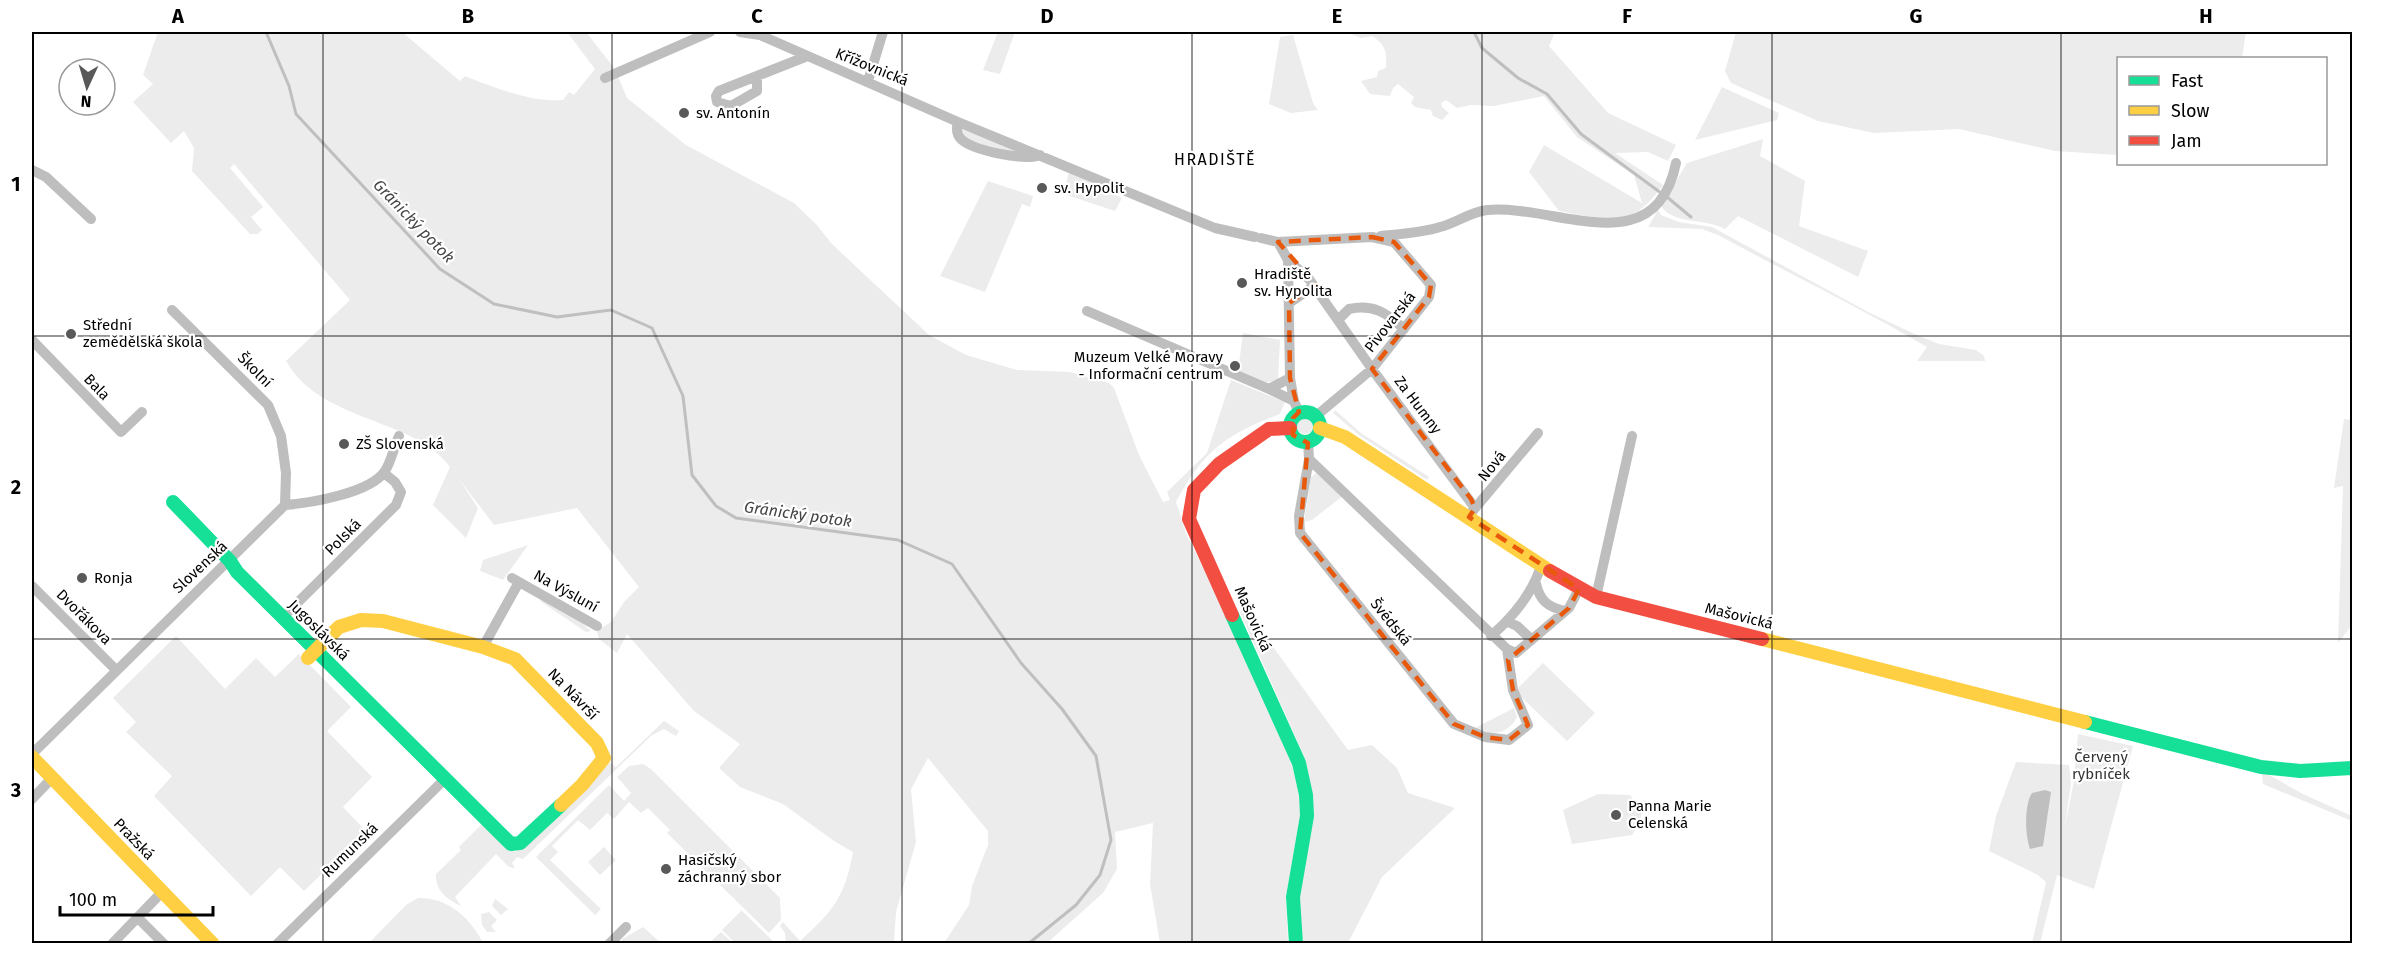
<svg xmlns="http://www.w3.org/2000/svg" width="2384" height="975" viewBox="0 0 2384 975" font-family="'Fira Sans',sans-serif">
  <style>
    .green { fill: #ececec }
    .water { fill: #bfbfbf }
    .lines { fill: none; stroke-linecap: round; stroke-linejoin: round }
    .stream { stroke: #bfbfbf; stroke-width: 3 }
    .street { stroke: #bebebe; stroke-width: 10 }
    .fast { stroke: #16e098; stroke-width: 14 }
    .slow { stroke: #ffcf43; stroke-width: 14 }
    .jam { stroke: #f24e42; stroke-width: 14 }
    .marked { fill: none; stroke: #e8590c; stroke-width: 4.5; stroke-dasharray: 12 8; stroke-linejoin: round }
    .grid { fill: none; stroke: #000; stroke-width: 1.5; stroke-opacity: 0.55 }
    .poi-dot { fill: #595959; stroke: #fff; stroke-width: 2 }
    .labels { text-anchor: middle; dominant-baseline: central; stroke-width: 4.5; stroke-linejoin: round; paint-order: stroke }
    .street-label { font-size: 15px; fill: #000; stroke: #fff }
    .poi-label { font-size: 15px; fill: #000; stroke: #fff; text-anchor: start }
    .park-label { font-size: 15px; fill: #333; stroke: #fff }
    .neighbourhood-label { font-size: 16px; letter-spacing: 1.5px; fill: #000; stroke: #fff }
    .water-label { font-size: 16px; font-style: italic; fill: #444; stroke: #fff }
    .neatline { fill: none; stroke: #000; stroke-width: 2 }
    .grid-label { font-size: 20px; text-anchor: middle; font-weight: bold; fill: #000 }
  </style>
  <rect width="100%" height="100%" fill="#fff"/>
  <!-- green -->
  <path class="green" d="M158 32H402L460 81 465 76C492 87 534 103 563 100L569 92 574 95 595 69 567 32H586L615 69 627 98 686 145 794 203 816 224 832 244 929 335 966 355 1017 370 1070 372 1109 383 1114 388 1139 455 1163 502 1170 500 1167 492 1207 453 1231 380 1285 402 1280 414C1227 434 1203 451 1176 502L1187 536 1222 605 1292 765 1299 796 1300 816 1286 896 1288 943H1160L1150 884 1153 823 1115 832 1117 869 1103 893 1047 943H944L969 905 972 886 988 845V831L928 758 911 789 916 842 896 912 894 943H786L785 933 780 926 783 922 800 941C833 911 845 897 853 852L834 841 783 804 740 787 719 768 740 744 694 711 627 634 617 653 599 639 597 631 611 622 624 602 639 587 577 508 494 525 459 479 478 508 466 538 433 505 450 467C414 417 321 423 286 361L350 300 234 164 230 168 263 207 251 217 262 230 258 234H250L192 171 194 148 184 131 171 143 133 102 153 84 143 75Z
    M998 32H1015L1000 74 983 70Z
    M1346 32H1567L1570 34 1555 32 1549 46 1608 113 1676 145 1668 161 1648 152 1615 153 1663 185C1629 232 1610 220 1559 211L1529 172 1544 145 1642 203 1634 175 1577 137 1544 96 1494 106 1471 105 1457 108 1446 100 1441 103 1442 107 1449 113 1442 120 1433 116 1431 110 1415 107 1411 103 1414 97 1398 84 1393 88 1390 96 1370 94 1361 81 1377 77 1378 71 1386 68C1387 52 1386 45 1372 36L1361 38Z
    M1736 32H2246L2242 58H2118V155L2055 151 1959 129 1874 133 1818 121 1731 83 1725 71Z
    M1293 35 1313 103 1318 110 1291 113 1269 104 1280 37Z
    M1722 87 1779 113 1777 120 1695 140Z
    M961 129 1030 154 1010 153 964 139Z
    M1763 139 1760 156 1805 181 1799 226 1868 251 1858 277 1738 216 1725 229C1706 218 1673 225 1661 206L1687 163Z
    M1069 171 1122 198 1115 211 1064 194Z
    M988 181 1033 196 1030 207 1022 204 985 292 940 276Z
    M1658 210 1661 215 1679 222 1712 227 1870 313 1919 336 1939 344 1976 350 1984 356 1985 361H1917L1927 347C1859 307 1788 273 1718 235L1702 229 1648 227Z
    M1243 333 1280 340 1278 380 1264 383 1238 371Z
    M1335 410 1361 433 1429 477 1427 480 1359 435 1333 413Z
    M1297 426a8 8 0 1 1 16 0a8 8 0 1 1-16 0Z
    M2344 419 2352 420V625L2338 643 2343 486 2334 488Z
    M1318 472 1344 495 1312 520 1304 522 1311 477Z
    M528 545 503 580 480 571 483 560Z
    M543 598 581 622 591 631 586 632 540 601Z
    M1244 607 1348 750 1372 745 1397 768 1408 793 1455 808 1382 877 1348 943H1303L1299 914 1306 761 1240 612Z
    M176 636 225 689 256 658 275 677 299 654 351 707 327 731 372 777 343 807 366 831 304 891 280 867 251 896 154 796 172 776 126 732 136 722 113 698Z
    M1543 663 1595 713 1567 741 1515 691Z
    M1514 708 1517 717C1507 735 1493 736 1475 728Z
    M664 721 679 731 676 736 664 729 652 735 523 859 517 857 512 863 515 868 509 867 496 854 455 897 461 906C447 899 435 891 436 874L461 850 459 847 485 821 515 852 610 763 616 767Z
    M2078 734 2133 746 2094 889 2057 875 2040 943H2032L2046 882 2038 875 1989 851 1996 816 2016 762 2069 765 2071 783 2065 827 2074 780Z
    M643 764 651 769 780 898 781 920 769 933 667 833 670 830 648 808 641 813 629 802 614 819 607 813 590 830 578 820 552 846 558 852 550 860 601 909 595 915 536 857 609 785 624 801 631 793 617 777 629 766Z
    M2262 771 2303 794 2352 816V821L2263 784Z
    M1598 794 1630 795 1642 811 1640 823 1632 835 1572 844 1563 810Z
    M604 847 616 860 600 875 588 862Z
    M418 898C447 897 471 918 483 943H369L406 905Z
    M495 899 508 909 501 915 492 906Z
    M742 910V911L775 943H735L722 930Z
    M489 912 497 920 491 926 496 932H487L482 925 481 914Z
    M643 927 661 943H621L622 939Z
    M721 932 733 943H709Z"/>
  <!-- water -->
  <path class="water" d="M2045 790 2051 792 2043 846 2030 849C2025 835 2024 805 2032 793Z"/>
  <g class="lines">
    <!-- stream -->
    <path class="stream" d="M266 32 289 86 296 114 440 269 494 304 557 317 611 310 652 328 683 396 692 475 716 506 736 518 898 540 952 564 1021 663 1062 709 1096 756 1111 840 1100 875 1076 905 1028 944
      M1474 32 1482 48 1518 78 1547 94 1581 134 1661 193
      M1667 197 1691 217"/>
    <!-- street -->
    <path class="street" d="M740 32 760 35 958 122 1215 228 1255 237
      M757 76V91L731 106 717 102 716 96 719 91 805 57
      M605 78 710 32
      M868 81 883 32
      M958 122C956 129 956 135 962 140 975 151 1025 161 1040 155
      M32 170 46 177 91 219
      M1381 236C1400 234 1421 233 1440 227 1456 223 1470 212 1487 210 1557 204 1655 265 1676 163
      M1261 238 1278 242 1372 237 1394 242 1431 285 1429 297 1372 369 1316 416
      M1278 242 1288 260 1290 378 1294 401 1299 413
      M1288 260 1309 279 1372 369 1475 508
      M1289 303 1314 286
      M172 310 268 405 281 436 286 473 285 505
      M1087 311 1269 389 1290 378
      M1338 320 1349 309C1373 304 1386 312 1404 329
      M32 340 121 432 142 412
      M1269 389 1294 401
      M1308 442 1309 459 1507 649 1513 690 1528 725 1509 740 1485 737 1454 724 1300 533 1299 516 1309 459
      M1471 513 1538 433
      M512 578 597 626
      M1536 584C1540 601 1548 607 1565 611
      M32 586 115 669
      M1596 597 1632 436
      M283 617 396 505 401 492 395 482 384 473
      M1508 622 1517 626 1531 639
      M1491 636C1513 617 1532 594 1541 566
      M483 647 519 582
      M1507 649 1516 653 1569 608 1579 589
      M32 754 285 505C310 503 371 493 385 471 391 462 394 447 399 436
      M32 799 52 778
      M138 918 164 944
      M112 944 162 892
      M277 944 445 779
      M609 944 626 927"/>
    <!-- fast -->
    <path class="fast" d="M1290 427a15 15 0 1 1 30 0a15 15 0 1 1-30 0Z
      M173 502 230 561 237 572 511 844 520 843 561 805
      M1232 615 1299 763 1306 795 1307 816 1293 897 1296 944
      M2085 722 2261 767 2300 771 2352 768"/>
    <!-- slow -->
    <path class="slow" d="M1320 428 1345 437 1550 571
      M1762 639 2085 722
      M308 658 339 627 361 620 383 621 483 647 515 659 597 743 604 758 582 785 561 805
      M32 757 213 944"/>
    <!-- jam -->
    <path class="jam" d="M1550 571 1596 597 1762 639
      M1232 615 1189 519 1194 490 1219 464 1269 429 1290 428"/>
  </g>
  <!-- marked area -->
  <path class="marked" d="M1372 237 1394 242 1431 285 1429 297 1372 369 1471 499 1475 508 1469 517 1579 589 1569 608 1508 660 1513 690 1528 725 1509 740 1485 737 1454 724 1300 533 1308 443 1293 435V418L1299 412 1290 378 1289 303 1316 285 1278 242Z"/>
  <!-- grid -->
  <path class="grid" d="M323 32V944M612 32V944M902 32V944M1192 32V944M1482 32V944M1772 32V944M2061 32V944M32 336H2352M32 639H2352"/>
  <!-- markers -->
  <g class="poi-dot">
    <circle cx="684" cy="113" r="6"/>
    <circle cx="1042" cy="188" r="6"/>
    <circle cx="1242" cy="283" r="6"/>
    <circle cx="71" cy="334" r="6"/>
    <circle cx="1235" cy="366" r="6"/>
    <circle cx="344" cy="444" r="6"/>
    <circle cx="82" cy="578" r="6"/>
    <circle cx="1616" cy="815" r="6"/>
    <circle cx="666" cy="869" r="6"/>
  </g>
  <g class="labels">
    <!-- street labels -->
    <g class="street-label">
      <text transform="translate(872 67) rotate(22)">Křížovnická</text>
      <text transform="translate(1390 322) rotate(-52)">Pivovarská</text>
      <text transform="translate(255 370) rotate(45)">Školní</text>
      <text transform="translate(97 387) rotate(46)">Bala</text>
      <text transform="translate(1418 405) rotate(53)">Za Humny</text>
      <text transform="translate(1492 466) rotate(-51)">Nová</text>
      <text transform="translate(343 537) rotate(-45)">Polská</text>
      <text transform="translate(200 567) rotate(-43)">Slovenská</text>
      <text transform="translate(566 591) rotate(29)">Na Výsluní</text>
      <text transform="translate(1739 616) rotate(14)">Mašovická</text>
      <text transform="translate(84 617) rotate(45)">Dvořákova</text>
      <text transform="translate(1253 619) rotate(66)">Mašovická</text>
      <text transform="translate(1391 622) rotate(51)">Švédská</text>
      <text transform="translate(319 630) rotate(45)">Jugoslávská</text>
      <text transform="translate(573 694) rotate(46)">Na Návrší</text>
      <text transform="translate(134 839) rotate(46)">Pražská</text>
      <text transform="translate(350 850) rotate(-44)">Rumunská</text>
    </g>
    <!-- poi labels -->
    <g class="poi-label">
      <text x="696" y="113">sv. Antonín</text>
      <text x="1054" y="188">sv. Hypolit</text>
      <text x="1254" y="274">Hradiště<tspan x="1254" dy="17">sv. Hypolita</tspan></text>
      <text x="83" y="325">Střední<tspan x="83" dy="17">zemědělská škola</tspan></text>
      <text x="1223" y="357" text-anchor="end">Muzeum Velké Moravy<tspan x="1223" dy="17">- Informační centrum</tspan></text>
      <text x="356" y="444">ZŠ Slovenská</text>
      <text x="94" y="578">Ronja</text>
      <text x="1628" y="806">Panna Marie<tspan x="1628" dy="17">Celenská</tspan></text>
      <text x="678" y="860">Hasičský<tspan x="678" dy="17">záchranný sbor</tspan></text>
    </g>
    <!-- park labels -->
    <g class="park-label">
      <text x="2101" y="757">Červený<tspan x="2101" dy="17">rybníček</tspan></text>
    </g>
    <!-- neighbourhood labels -->
    <g class="neighbourhood-label">
      <text x="1215" y="159">HRADIŠTĚ</text>
    </g>
    <!-- water labels -->
    <g class="water-label">
      <text transform="translate(414 221) rotate(46)">Gránický potok</text>
      <text transform="translate(798 514) rotate(8)">Gránický potok</text>
    </g>
  </g>
  <!-- border -->
  <rect width="2384" height="975" fill="none" stroke="#ffffff" stroke-width="66"/>
  <!-- legend -->
  <rect x="2117" y="57" width="210" height="108" fill="#ffffff" stroke="#999999" stroke-width="1.5"/>
  <rect x="2129" y="76" width="30" height="9" fill="#16e098" stroke="#999999" stroke-width="1.5"/>
  <text x="2171" y="87" font-size="18" fill="#000000">Fast</text>
  <rect x="2129" y="106" width="30" height="9" fill="#ffcf43" stroke="#999999" stroke-width="1.5"/>
  <text x="2171" y="117" font-size="18" fill="#000000">Slow</text>
  <rect x="2129" y="136" width="30" height="9" fill="#f24e42" stroke="#999999" stroke-width="1.5"/>
  <text x="2171" y="147" font-size="18" fill="#000000">Jam</text>
  <!-- north arrow -->
  <g transform="translate(87 87) rotate(184)"><circle r="28" fill="#ffffff" stroke="#999999" stroke-width="1.5"/>
  <path d="M0-4.5L10 22L0 15L-10 22Z" fill="#595959"/>
  <text y="-9" font-size="16" font-weight="bold" text-anchor="middle" fill="#000000">N</text>
  </g>
  <!-- scale -->
  <path d="M60 906v9h153v-9" fill="none" stroke="#000000" stroke-width="3"/>
  <text x="69" y="906" font-size="18" fill="#000000" stroke="#ffffff" stroke-width="4.5" paint-order="stroke">100 m</text>
  <rect x="33" y="33" width="2318" height="909" class="neatline"/>
  <g class="grid-label">
    <text x="178" y="23">A</text>
    <text x="468" y="23">B</text>
    <text x="757" y="23">C</text>
    <text x="1047" y="23">D</text>
    <text x="1337" y="23">E</text>
    <text x="1627" y="23">F</text>
    <text x="1916" y="23">G</text>
    <text x="2206" y="23">H</text>
    <text x="16" y="191">1</text>
    <text x="16" y="494">2</text>
    <text x="16" y="797">3</text>
  </g>
</svg>
